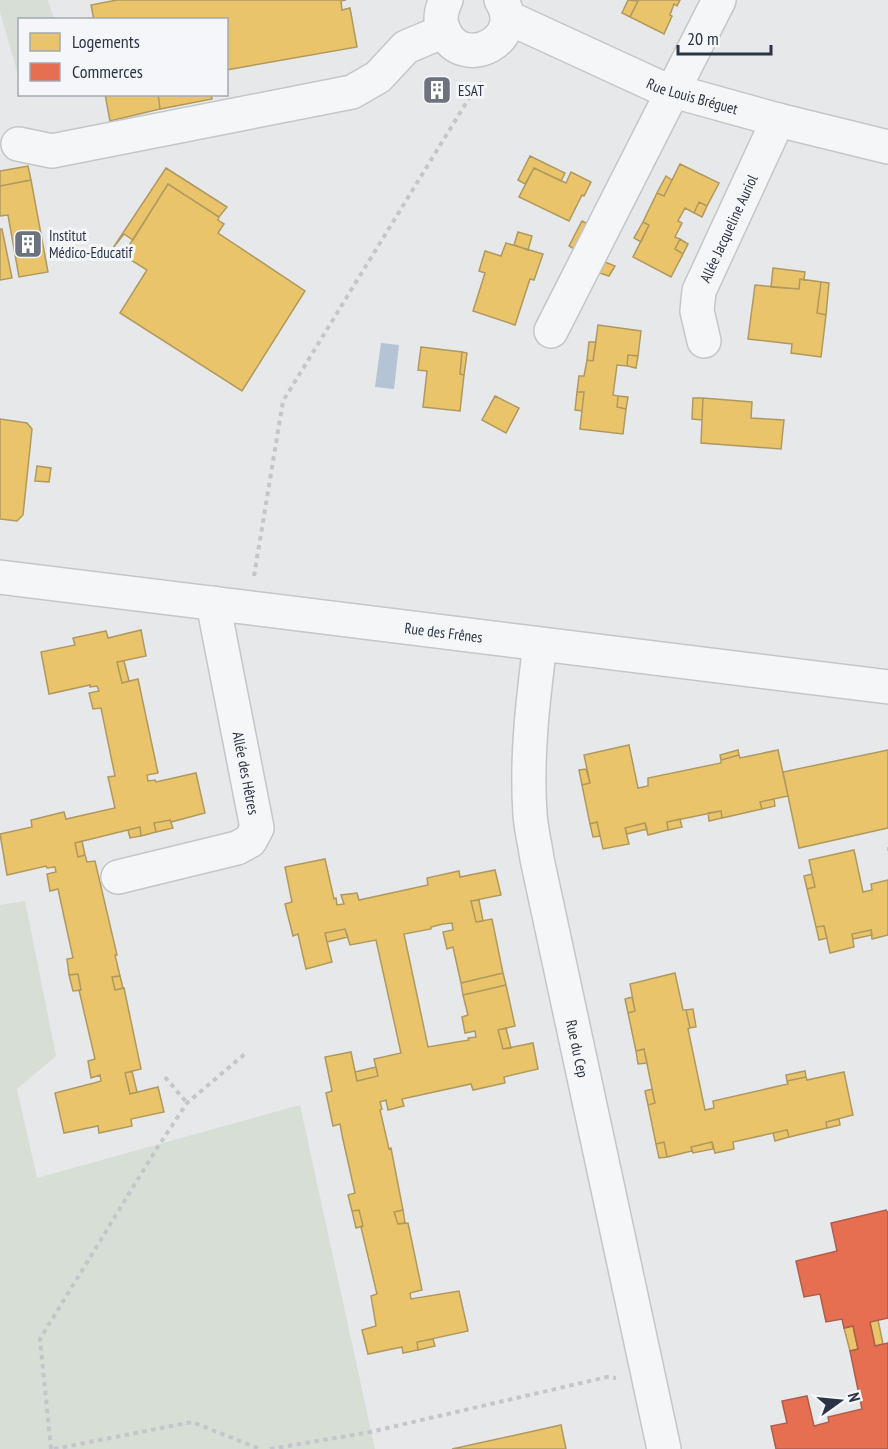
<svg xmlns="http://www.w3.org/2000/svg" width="888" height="1449" viewBox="0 0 888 1449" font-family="'PT Sans Narrow',sans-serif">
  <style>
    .green { fill: #d6ded6 }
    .water { fill: #b4c4d5 }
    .homes { fill: #e9c46a; stroke: #b0995f; stroke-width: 1.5 }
    .shops { fill: #e76f51; stroke: #af5d4d; stroke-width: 1.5 }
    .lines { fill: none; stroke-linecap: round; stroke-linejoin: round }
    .minor-casing { stroke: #c4c6c8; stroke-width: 36 }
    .path { stroke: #c5c6ca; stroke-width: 4; stroke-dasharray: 4.5 4.5; stroke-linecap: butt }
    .minor { stroke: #f5f6f7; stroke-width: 33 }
    .labels { text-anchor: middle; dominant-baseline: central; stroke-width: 6; stroke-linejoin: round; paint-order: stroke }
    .poi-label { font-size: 15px; fill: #2b3445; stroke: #f4f6f9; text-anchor: start }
    .street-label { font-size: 15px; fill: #2b3445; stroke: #f4f6f9 }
  </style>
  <rect width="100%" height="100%" fill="#e6e8ea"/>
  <!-- green -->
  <path class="green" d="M0 0H48L54 19 20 20 19 78 0 12Z
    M25 901 56 1056 17 1089 37 1178 300 1105 375 1449H0V905Z"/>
  <!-- water -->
  <path class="water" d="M381 343 399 345 394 389 375 387Z"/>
  <!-- homes -->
  <path class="homes" d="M117 0H346L341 1 342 10 350 8 357 47 226 70V20H94L91 5Z
    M628 0 638 1 630 17 622 13Z
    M636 0H680L677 6 674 4 670 15 672 16 664 34 630 17 638 1Z
    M438 80 446 84 437 100 428 95Z
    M105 94H158L160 109 110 121Z
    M158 94H211L212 99 160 109Z
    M530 156 565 173 561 181 534 168 525 184 518 180Z
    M680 164 719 183 707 206 699 202 694 213 685 208 678 221 682 223 675 237 680 239 675 249 683 254 671 277 633 257 649 225 643 222 657 193 664 196Z
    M28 166 31 180 0 186V171Z
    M166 168 227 207 219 217 168 184 133 240 124 234 113 248Z
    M534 168 566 183 571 172 591 182 584 196 582 195 569 221 519 197Z
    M666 176 672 180 664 196 657 193Z
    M31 180 48 272 19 277 8 215 0 216V186Z
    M168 184 219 217 218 220 224 224 218 233 305 291 242 391 120 313 147 270 123 255Z
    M699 202 707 206 702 217 694 213Z
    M582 221 595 228 581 253 569 246Z
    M643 222 649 225 641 242 634 238Z
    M0 229H2L12 278 0 280Z
    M518 232 532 236 528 250 514 245Z
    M680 239 688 244 683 254 675 249Z
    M506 243 543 254 534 280 530 279 515 325 473 311 485 273 479 271 485 251 501 256Z
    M605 262 615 266 609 276 600 273Z
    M773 268 805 272 804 280 800 279 799 289 771 287Z
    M800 279 821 282 817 313 826 315 821 357 791 353 792 344 748 339 755 285 799 289Z
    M821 282 829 283 826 315 817 313Z
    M598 325 641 331 638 356 628 355 627 366 617 365 613 395 618 396 617 407 626 409 623 434 580 429 584 392H577L579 376H584L587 360 593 361Z
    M589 342H596L593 361 587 360Z
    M421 347 462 352 460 374 464 375 460 411 423 407 427 371 418 370Z
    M462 352 467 353 464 375 460 374Z
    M628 355 638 356 636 368 627 366Z
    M577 392H584L582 411 575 410Z
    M495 396 519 408 506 433 482 420Z
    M618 396 628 397 626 409 617 407Z
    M693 398H703L702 420 692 419Z
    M703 398 752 402 751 418 784 420 781 449 701 443Z
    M0 419 27 423 32 429 23 515 17 521 0 519Z
    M37 466 51 468 49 482 35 481Z
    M141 630 146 656 117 662 122 683 138 679 158 773 147 775 148 781 155 780 156 782 196 773 205 813 171 822 170 820 154 823 156 832 141 836 140 827 75 843 78 857 85 855 87 862 95 861 117 955H115L120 976 112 977 115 990 124 988 141 1069 125 1073 130 1094 158 1087 164 1112 131 1119 132 1126 99 1133 98 1126 64 1133 55 1093 94 1083 101 1081 100 1075 91 1078 88 1061 95 1059 79 990H81L78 974 69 975 67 959 73 958 58 889 50 891 47 874 56 872 55 867 47 868 46 866 7 875 0 834 32 827 31 820 64 812 66 819 115 808 108 777 115 776 101 708 93 709 89 693 99 691 97 686 90 687V685L49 694 41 652 75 645 73 638 106 631 108 638Z
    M124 661 129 681 122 683 117 662Z
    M629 745 638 788 648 786V778L721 763V760L739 755 740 758 778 750 788 796 760 802 762 809 722 818 721 811 667 822 668 830 648 835 645 823 625 828 629 844 603 849 597 822 590 824 582 785 590 783 584 755Z
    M738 750 739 755 721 760 720 755Z
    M888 750V828L799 848 783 772Z
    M586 769 590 783 582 785 579 770Z
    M774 799 775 806 762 809 760 802Z
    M721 811 722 818 709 821 708 813Z
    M680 819 682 827 668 830 667 822Z
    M170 820 173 828 156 832 154 823Z
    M597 822 600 836 593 837 590 824Z
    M645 823 647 829 627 834 625 828Z
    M140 827 141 836 130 838 128 830Z
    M82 841 85 855 78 857 75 843Z
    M854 850 863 892 872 890 871 884 888 880V935L872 939 871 930 852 934 854 947 830 953 824 926 816 927 807 889 815 887 809 860Z
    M325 859 334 899 336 898 337 905 344 904 341 895 357 893 359 900 428 885 427 878 459 871 460 877 495 870 501 895 471 901 476 922 492 919 503 973 461 983 453 947 447 949 443 932 453 930 452 923 443 924 431 927V929L404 934 428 1047 469 1040 468 1038 476 1037 475 1031 465 1033 462 1017 468 1015 463 995 506 985 515 1026 498 1030 503 1049 533 1043 538 1069 504 1077 505 1083 473 1090 471 1084 402 1099 404 1106 388 1110 386 1100 380 1102 382 1109 380 1110 389 1149 391 1148 403 1210 394 1212 398 1224 408 1223 422 1290 410 1293 411 1299 459 1291 468 1331 417 1342 418 1350 403 1353 402 1347 368 1354 362 1330 376 1326 371 1296 377 1294 361 1227 363 1226 359 1210 352 1211 348 1195 355 1193 342 1135 340 1124 333 1126 326 1093 332 1091 325 1057 351 1052 357 1081 378 1076 374 1059 401 1053 376 940 350 945 345 929 325 933 332 962 306 969 298 934 293 936 285 904 292 902 285 867Z
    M812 874 815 887 807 889 804 876Z
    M479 900 483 921 476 922 471 901Z
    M824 926 827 938 819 940 816 927Z
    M345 929 348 937 327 942 325 933Z
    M871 930 872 935 853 939 852 934Z
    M503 973 506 985 463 995 461 983Z
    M675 973 683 1010H686L690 1028 688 1029 705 1110 714 1108 713 1101 788 1084 787 1081 806 1077 807 1080 844 1072 853 1115 826 1122 827 1128 789 1137 787 1130 733 1142 734 1149 715 1153 712 1142 691 1147 692 1151 667 1157 664 1142 656 1144 648 1105 655 1103 644 1049 636 1051 628 1013 635 1011 630 984Z
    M78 974 81 990 73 991 69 975Z
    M120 976 123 988 115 990 112 977Z
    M632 997 635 1011 628 1013 625 999Z
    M693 1009 696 1027 690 1028 686 1010Z
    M506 1028 511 1048 503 1049 498 1030Z
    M644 1049 647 1063 638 1064 636 1051Z
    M376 1067 378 1076 357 1081 355 1072Z
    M132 1071 137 1092 130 1094 125 1073Z
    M805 1071 806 1077 787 1081 786 1075Z
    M652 1089 655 1103 648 1105 645 1091Z
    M839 1119 840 1125 827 1128 826 1122Z
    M787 1130 789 1137 775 1141 773 1133Z
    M664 1142 667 1157 659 1158 656 1144Z
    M712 1142 713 1149 693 1153 691 1147Z
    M359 1210 363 1226 356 1228 352 1211Z
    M403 1210 405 1223 398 1224 394 1212Z
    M878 1320 883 1344 875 1346 870 1322Z
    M853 1326 858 1349 850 1351 844 1328Z
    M433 1339 435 1346 418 1350 417 1342Z
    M561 1425 566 1449H452Z"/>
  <!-- shops -->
  <path class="shops" d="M886 1210 888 1213V1318L870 1322 875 1346 888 1343V1449H776L771 1426 787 1423 782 1401 807 1396 814 1426 829 1422 828 1417 862 1409 850 1351 858 1349 853 1326 844 1328 842 1319 826 1322 820 1294 804 1297 796 1261 837 1251 831 1223Z"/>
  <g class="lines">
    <!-- minor casing -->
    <g class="minor-casing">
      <g id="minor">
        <path d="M446 0C441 10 439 21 444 31 463 73 527 39 501 0"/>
        <path id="s1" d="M507 17 659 87 778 120 888 147"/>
        <path d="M18 144 52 151 352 92 378 77 406 47 444 31"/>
        <path d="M551 331 719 0"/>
        <path id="s2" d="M704 341 697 311 699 291 778 120"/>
        <path id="s3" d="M0 577 888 687"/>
        <path id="s4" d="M540 644C533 700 526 757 530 814 531 829 535 844 537 859L664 1449"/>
        <path d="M118 877 237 848 250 841 257 828 213 603"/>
      </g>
    </g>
    <!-- path -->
    <path class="path" d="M254 576 283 401 474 90 482 82
      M887 849H888
      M165 1077 187 1103
      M51 1449 40 1339 157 1148 187 1103 246 1053
      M54 1449 192 1422 260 1449
      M270 1449 370 1432 607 1377 616 1378"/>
    <!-- minor -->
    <use href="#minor" class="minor"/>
  </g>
  <!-- icons -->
  <defs>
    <g id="building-square" transform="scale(1.5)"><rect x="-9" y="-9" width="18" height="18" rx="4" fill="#6c737f" stroke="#f4f6f9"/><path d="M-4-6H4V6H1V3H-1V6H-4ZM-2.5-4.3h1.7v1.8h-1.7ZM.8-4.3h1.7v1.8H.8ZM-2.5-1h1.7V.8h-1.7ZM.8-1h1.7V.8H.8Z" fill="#fff"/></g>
  </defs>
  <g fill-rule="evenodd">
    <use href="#building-square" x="437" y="90"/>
    <use href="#building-square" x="28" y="244"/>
  </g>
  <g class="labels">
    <!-- poi labels -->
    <g class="poi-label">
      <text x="458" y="90">ESAT</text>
      <text x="49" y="235">Institut<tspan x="49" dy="17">Médico-Educatif</tspan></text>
    </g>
    <!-- street labels -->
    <g class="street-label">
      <text stroke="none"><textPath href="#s1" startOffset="202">Rue Louis Bréguet</textPath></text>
      <text stroke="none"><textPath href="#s2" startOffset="120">Allée Jacqueline Auriol</textPath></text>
      <text stroke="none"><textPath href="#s3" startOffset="447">Rue des Frênes</textPath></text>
      <text transform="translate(246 773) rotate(79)">Allée des Hêtres</text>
      <text stroke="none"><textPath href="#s4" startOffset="410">Rue du Cep</textPath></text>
    </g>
  </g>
  <!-- legend -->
  <rect x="18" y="18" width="210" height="78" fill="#f4f6f9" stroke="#a4a8b1" stroke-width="1.5"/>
  <rect x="30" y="33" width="30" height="18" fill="#e9c46a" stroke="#a4a8b1" stroke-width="1.5"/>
  <text x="72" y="48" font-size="18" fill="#2b3445">Logements</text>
  <rect x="30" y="63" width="30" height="18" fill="#e76f51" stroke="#a4a8b1" stroke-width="1.5"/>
  <text x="72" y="78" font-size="18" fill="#2b3445">Commerces</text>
  <!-- north arrow -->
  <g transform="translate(840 1401) rotate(75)" stroke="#f4f6f9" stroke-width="4.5" paint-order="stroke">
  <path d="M0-4.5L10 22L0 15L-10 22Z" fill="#2b3445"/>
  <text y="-9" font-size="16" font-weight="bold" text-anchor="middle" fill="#2b3445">N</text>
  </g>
  <!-- scale -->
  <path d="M678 45v9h93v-9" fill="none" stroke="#2b3445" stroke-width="3"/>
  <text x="687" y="45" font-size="18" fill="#2b3445" stroke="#f4f6f9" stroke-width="4.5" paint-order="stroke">20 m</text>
</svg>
